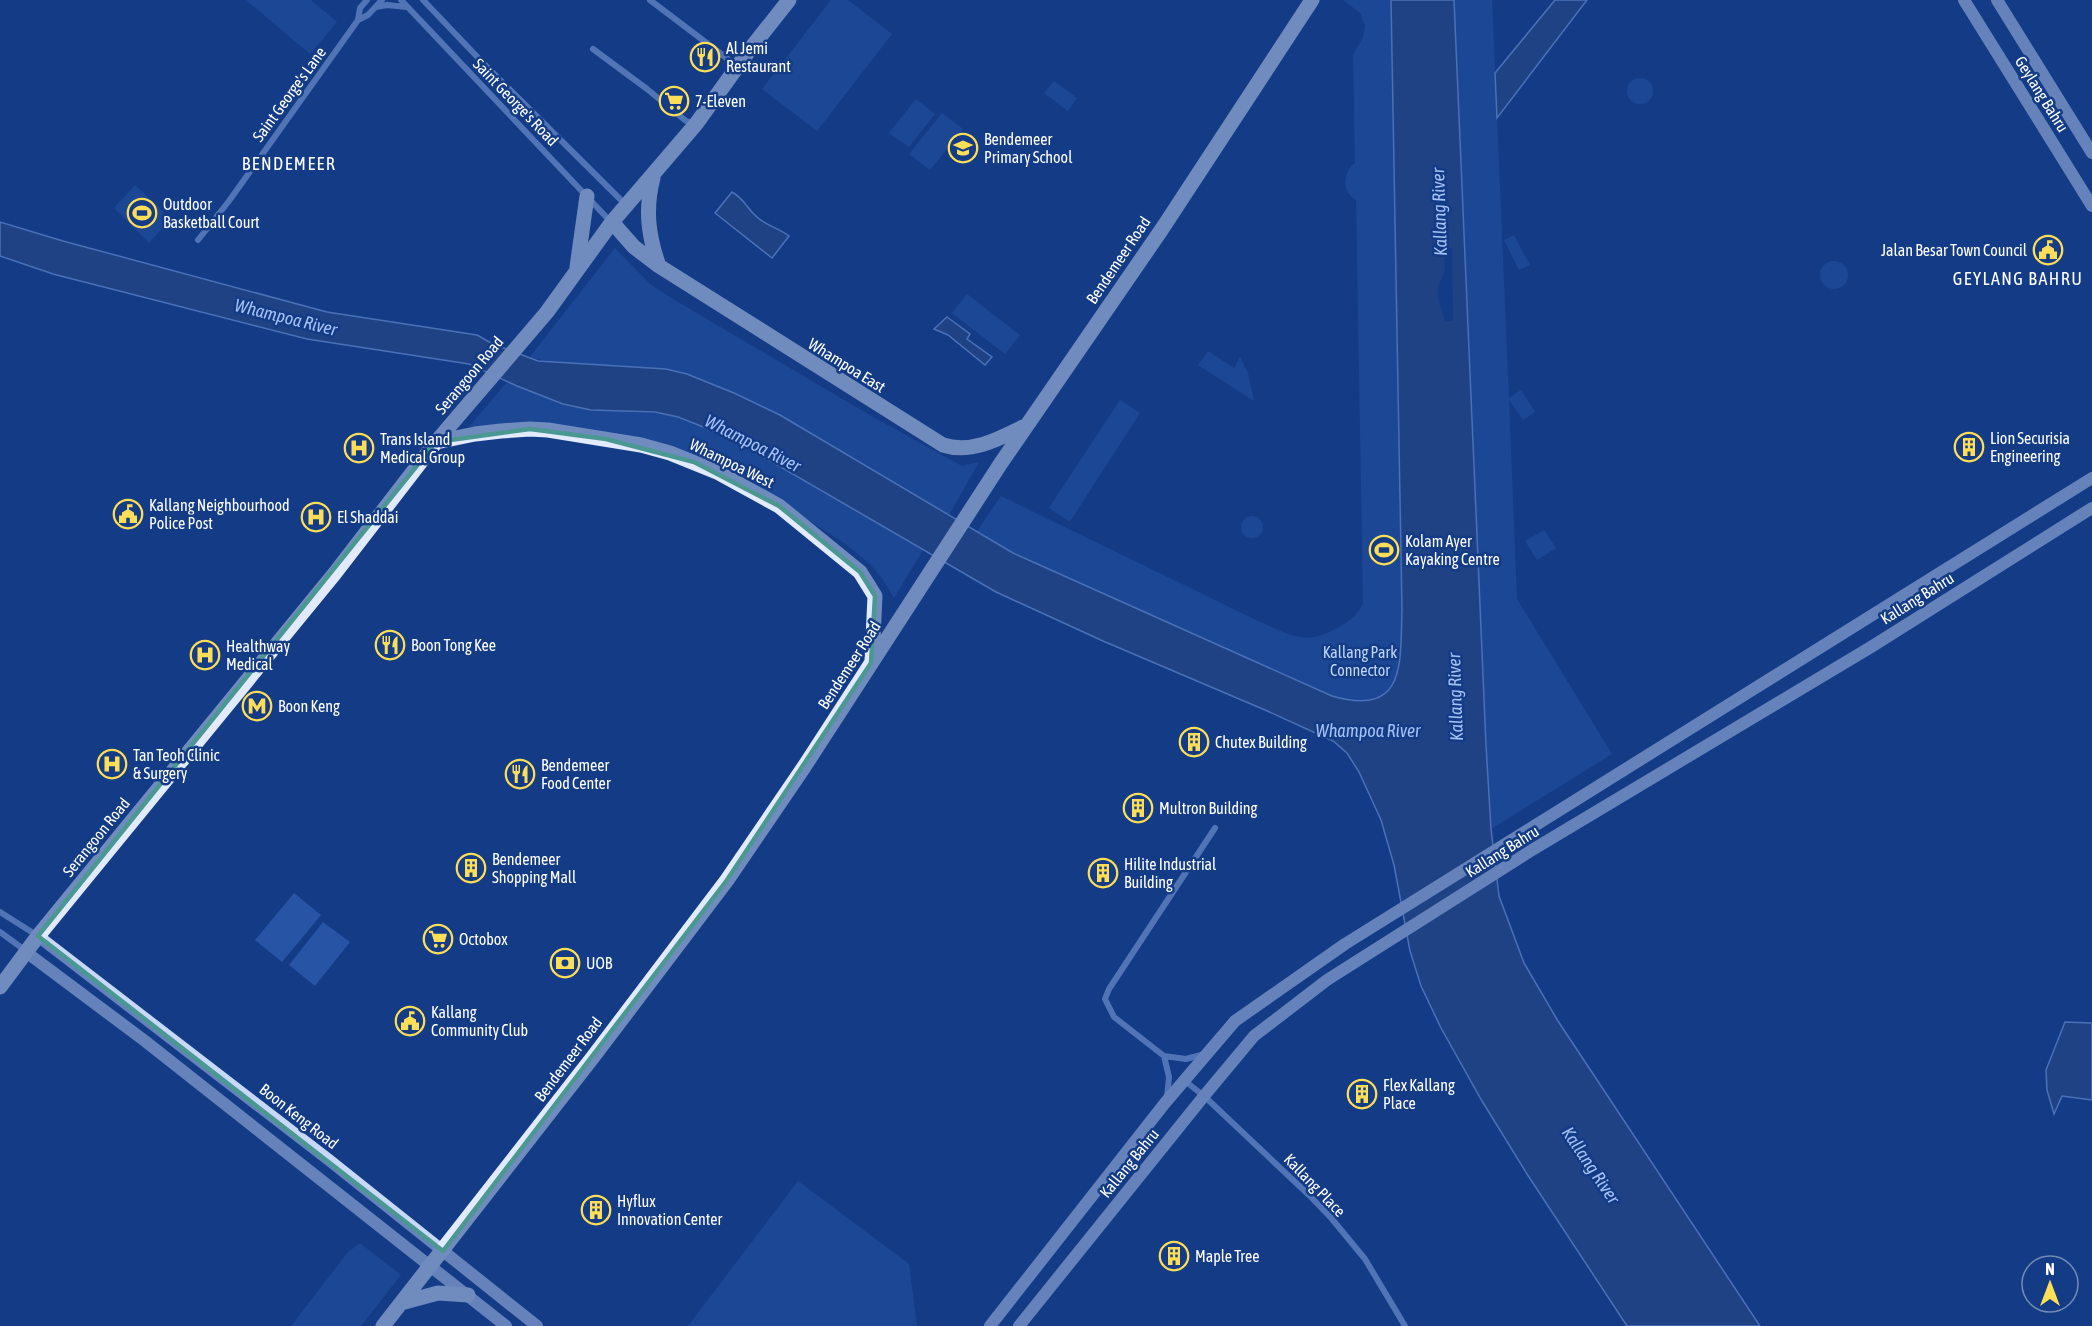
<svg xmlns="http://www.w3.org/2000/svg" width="2092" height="1326" viewBox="0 0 2092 1326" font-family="'Asap Condensed',sans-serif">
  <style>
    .green { fill: #2754a5 }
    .water { fill: #2e4b83; stroke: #8bb1f2; stroke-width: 1.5 }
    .pier { fill: #143c86 }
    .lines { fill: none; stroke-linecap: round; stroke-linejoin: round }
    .minor { stroke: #99b8ef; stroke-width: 6 }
    .secondary { stroke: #c7d8fa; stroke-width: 12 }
    .primary { stroke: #e1eaff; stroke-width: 15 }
    .marked { fill: none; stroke: #4b9892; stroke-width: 4.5; stroke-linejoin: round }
    .labels { text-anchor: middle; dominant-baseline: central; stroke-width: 5; stroke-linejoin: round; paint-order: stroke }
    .poi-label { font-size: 16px; fill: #fff; stroke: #143c86; text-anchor: start }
    .street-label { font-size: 16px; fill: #fff; stroke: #143c86 }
    .park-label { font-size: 16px; fill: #bfd5fb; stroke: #143c86 }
    .neighbourhood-label { font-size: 18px; letter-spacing: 1.5px; fill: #fff; stroke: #143c86 }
    .water-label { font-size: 18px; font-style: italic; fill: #a5c2f6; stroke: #143c86 }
  </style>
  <rect width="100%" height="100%" fill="#143c86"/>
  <!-- green -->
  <path class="green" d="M246 0H311L337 22 310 54Z
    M831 0H848L892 34 817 131 762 89Z
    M1343 0H1391L1393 152 1473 423 1454 0H1492L1509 398 1521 390 1535 412 1523 420 1509 400 1517 599 1612 754 1491 829 1483 691 1473 429 1399 431C1399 472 1400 514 1400 555 1401 583 1408 667 1392 687 1378 705 1351 701 1332 696L1032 562 976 533 1001 496 1258 621C1293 636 1305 647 1341 626 1350 620 1360 613 1363 603L1356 200C1341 191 1343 172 1355 163L1353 55 1363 37 1365 26 1360 13Z
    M1627 91a13 13 0 1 1 26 0a13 13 0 1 1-26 0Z
    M1054 81 1077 98 1068 111 1044 93Z
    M916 99 935 114 909 147 889 133Z
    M942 113 963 129 930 170 909 154Z
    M135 185 171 219 149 243 114 208Z
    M1514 235 1530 265 1519 270 1504 240Z
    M615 248 650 284 668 296 873 417 962 466 979 462 949 515 780 415 734 393 687 374 665 369 571 364 529 358Z
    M1820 275a14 14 0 1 1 28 0a14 14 0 1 1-28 0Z
    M967 294 1020 335 1005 354 952 313Z
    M1208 351 1234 368 1240 357 1248 373 1254 401 1198 365Z
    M507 382 563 404 591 410 666 414 731 438 923 550 894 598 884 581 870 564 847 545 785 505 686 455 498 425 469 427Z
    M1120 400 1140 413 1073 517 1070 521 1067 520 1049 508Z
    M1241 527a11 11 0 1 1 22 0a11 11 0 1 1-22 0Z
    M1544 530 1556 548 1537 560 1525 541Z
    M294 893 321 915 282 962 255 940Z
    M323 922 350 942 315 986 289 965Z
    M798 1181 909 1264 917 1326H688Z
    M360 1243 401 1275 361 1326H291L348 1252Z"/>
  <!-- water -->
  <path class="water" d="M1391 0H1454L1486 745 1491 829 1499 896 1524 963 1558 1021 1760 1326H1627L1527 1174 1482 1101 1441 1028 1421 986 1410 951 1394 865 1381 820 1359 772 1347 753 1333 741 1265 710 1103 641 996 592 731 438 678 417 655 412 591 410 563 404 517 386 469 364 307 339 53 274 0 256V222L63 241 327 312 477 335 493 344 538 361 666 369 687 374 734 393 780 415 1013 553 1332 696C1407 718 1400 662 1402 610Z
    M1555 0H1587L1497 118 1495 73Z
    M732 192C746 200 746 208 756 216 764 225 779 228 789 236L772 258 715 213Z
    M947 317 970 334 967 339 992 357 985 365 948 335 934 329Z
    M2065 1022 2092 1023V1100L2062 1096 2054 1114 2047 1090 2046 1070Z"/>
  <!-- pier -->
  <path class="pier" d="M1446 248H1452L1453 321H1445L1438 299V287L1445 270 1444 255Z"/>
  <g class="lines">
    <!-- minor -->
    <path class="minor" d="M401 0 611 222
      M423 0 485 65 625 204
      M650 0 737 66
      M376 7 387 5 407 7
      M358 20 360 8 367 0
      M593 49 647 89 686 121 696 124
      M198 240 229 201 358 20 368 15 382 0
      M0 912 38 936
      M0 932 26 951
      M1201 1055 1186 1059 1164 1056 1114 1017 1105 999 1109 989 1215 828
      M1164 1056 1169 1077 1167 1097
      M1185 1081 1204 1096 1310 1196 1332 1219 1365 1259 1405 1326"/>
    <!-- secondary -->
    <path class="secondary" d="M1964 0 2092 206
      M1997 0 2092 153
      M38 936 329 1160 537 1326
      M26 952 145 1041 506 1326
      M990 1326 1165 1103 1235 1021 1345 944 2092 478
      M1019 1326 1204 1096 1254 1036 1327 980 1532 850 1871 647 2092 508"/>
    <!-- primary -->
    <path class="primary" d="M653 178C645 209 648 235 659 266
      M612 222 634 247 659 266 943 445C971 454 999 439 1023 427
      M577 267 587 196
      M436 442 475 434 501 431 530 429 548 430 641 445 670 453 717 472 779 506 860 572 875 596 872 660
      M0 987 38 936 335 573 436 442 547 312 612 222 696 124 748 52 789 0
      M401 1303 438 1293 468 1295
      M383 1326 593 1057 727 880 804 767 1001 463 1162 229 1312 0"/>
  </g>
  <!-- marked area -->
  <path d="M0 0H2092V1326H0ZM530 429 606 439 694 462 779 506 860 572 875 596 871 663 727 880 443 1251 38 936 436 442Z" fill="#143c86" fill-opacity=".55" fill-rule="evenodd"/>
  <path class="marked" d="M530 429 606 439 694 462 779 506 860 572 875 596 871 663 727 880 443 1251 38 936 436 442Z"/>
  <!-- icons -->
  <defs>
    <g id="restaurant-ring" transform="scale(1.5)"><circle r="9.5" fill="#143c86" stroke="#ffde57" stroke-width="1.5"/><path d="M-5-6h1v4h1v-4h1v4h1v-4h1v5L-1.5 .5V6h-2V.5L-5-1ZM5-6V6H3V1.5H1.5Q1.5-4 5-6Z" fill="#ffde57"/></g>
    <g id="supermarket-ring" transform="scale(1.5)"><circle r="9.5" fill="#143c86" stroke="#ffde57" stroke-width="1.5"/><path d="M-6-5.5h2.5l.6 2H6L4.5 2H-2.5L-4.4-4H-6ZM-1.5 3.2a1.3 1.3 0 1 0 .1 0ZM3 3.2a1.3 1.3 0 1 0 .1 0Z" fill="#ffde57"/></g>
    <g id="school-ring" transform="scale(1.5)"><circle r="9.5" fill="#143c86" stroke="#ffde57" stroke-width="1.5"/><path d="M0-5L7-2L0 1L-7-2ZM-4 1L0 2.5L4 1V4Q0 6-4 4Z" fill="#ffde57"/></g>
    <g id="stadium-ring" transform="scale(1.5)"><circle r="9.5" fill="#143c86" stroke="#ffde57" stroke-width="1.5"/><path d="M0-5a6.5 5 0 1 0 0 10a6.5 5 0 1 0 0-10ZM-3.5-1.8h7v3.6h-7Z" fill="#ffde57"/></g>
    <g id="civic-ring" transform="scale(1.5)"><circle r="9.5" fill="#143c86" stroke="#ffde57" stroke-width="1.5"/><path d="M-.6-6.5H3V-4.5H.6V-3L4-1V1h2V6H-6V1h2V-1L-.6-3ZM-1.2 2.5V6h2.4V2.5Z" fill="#ffde57"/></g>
    <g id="building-ring" transform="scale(1.5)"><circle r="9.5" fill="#143c86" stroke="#ffde57" stroke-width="1.5"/><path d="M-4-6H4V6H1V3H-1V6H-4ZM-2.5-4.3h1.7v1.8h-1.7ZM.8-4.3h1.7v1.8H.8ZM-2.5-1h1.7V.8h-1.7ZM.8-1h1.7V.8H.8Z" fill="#ffde57"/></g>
    <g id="hospital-ring" transform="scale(1.5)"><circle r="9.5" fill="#143c86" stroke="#ffde57" stroke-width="1.5"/><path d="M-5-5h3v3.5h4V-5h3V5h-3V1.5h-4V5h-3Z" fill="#ffde57"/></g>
    <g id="metro-ring" transform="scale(1.5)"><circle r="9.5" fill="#143c86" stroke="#ffde57" stroke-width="1.5"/><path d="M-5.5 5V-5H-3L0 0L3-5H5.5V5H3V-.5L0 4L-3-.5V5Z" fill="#ffde57"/></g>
    <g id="bank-ring" transform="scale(1.5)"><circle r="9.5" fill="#143c86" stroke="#ffde57" stroke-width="1.5"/><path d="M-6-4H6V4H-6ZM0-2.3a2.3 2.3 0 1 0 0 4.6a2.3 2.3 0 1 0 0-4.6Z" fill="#ffde57"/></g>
  </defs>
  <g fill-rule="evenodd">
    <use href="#restaurant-ring" x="705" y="57"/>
    <use href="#supermarket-ring" x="674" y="101"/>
    <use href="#school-ring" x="963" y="148"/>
    <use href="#stadium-ring" x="142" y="213"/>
    <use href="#civic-ring" x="2048" y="250"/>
    <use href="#building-ring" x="1969" y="447"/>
    <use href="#hospital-ring" x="359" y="448"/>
    <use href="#civic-ring" x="128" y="514"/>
    <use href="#hospital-ring" x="316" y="517"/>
    <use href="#stadium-ring" x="1384" y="550"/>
    <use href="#restaurant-ring" x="390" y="645"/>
    <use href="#hospital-ring" x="205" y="655"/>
    <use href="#metro-ring" x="257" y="706"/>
    <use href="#building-ring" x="1194" y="742"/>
    <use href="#hospital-ring" x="112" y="764"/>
    <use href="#restaurant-ring" x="520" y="774"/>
    <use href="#building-ring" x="1138" y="808"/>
    <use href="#building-ring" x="471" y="868"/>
    <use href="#building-ring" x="1103" y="873"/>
    <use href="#supermarket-ring" x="438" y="939"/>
    <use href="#bank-ring" x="565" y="963"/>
    <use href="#civic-ring" x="410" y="1021"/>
    <use href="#building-ring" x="1362" y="1094"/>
    <use href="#building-ring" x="596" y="1210"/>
    <use href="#building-ring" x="1174" y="1256"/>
  </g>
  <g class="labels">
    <!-- poi labels -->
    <g class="poi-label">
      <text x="726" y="48">Al Jemi<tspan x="726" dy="18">Restaurant</tspan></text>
      <text x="695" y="101">7-Eleven</text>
      <text x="984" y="139">Bendemeer<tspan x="984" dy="18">Primary School</tspan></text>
      <text x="163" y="204">Outdoor<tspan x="163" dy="18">Basketball Court</tspan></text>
      <text x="2027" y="250" text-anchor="end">Jalan Besar Town Council</text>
      <text x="1990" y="438">Lion Securisia<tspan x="1990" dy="18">Engineering</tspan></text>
      <text x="380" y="439">Trans Island<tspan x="380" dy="18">Medical Group</tspan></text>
      <text x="149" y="505">Kallang Neighbourhood<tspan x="149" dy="18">Police Post</tspan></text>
      <text x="337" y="517">El Shaddai</text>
      <text x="1405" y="541">Kolam Ayer<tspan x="1405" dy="18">Kayaking Centre</tspan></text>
      <text x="411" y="645">Boon Tong Kee</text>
      <text x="226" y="646">Healthway<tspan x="226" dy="18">Medical</tspan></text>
      <text x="278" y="706">Boon Keng</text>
      <text x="1215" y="742">Chutex Building</text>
      <text x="133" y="755">Tan Teoh Clinic<tspan x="133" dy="18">&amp; Surgery</tspan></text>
      <text x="541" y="765">Bendemeer<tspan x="541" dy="18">Food Center</tspan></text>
      <text x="1159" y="808">Multron Building</text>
      <text x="492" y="859">Bendemeer<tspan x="492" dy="18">Shopping Mall</tspan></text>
      <text x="1124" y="864">Hilite Industrial<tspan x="1124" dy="18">Building</tspan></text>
      <text x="459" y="939">Octobox</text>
      <text x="586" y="963">UOB</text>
      <text x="431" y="1012">Kallang<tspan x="431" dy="18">Community Club</tspan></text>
      <text x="1383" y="1085">Flex Kallang<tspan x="1383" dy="18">Place</tspan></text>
      <text x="617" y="1201">Hyflux<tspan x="617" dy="18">Innovation Center</tspan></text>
      <text x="1195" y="1256">Maple Tree</text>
    </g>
    <!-- street labels -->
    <g class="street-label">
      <text transform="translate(289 94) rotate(-54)">Saint George's Lane</text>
      <text transform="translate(2042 94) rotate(58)">Geylang Bahru</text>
      <text transform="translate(516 102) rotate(46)">Saint George's Road</text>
      <text transform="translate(1118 260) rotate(-56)">Bendemeer Road</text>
      <text transform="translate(847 365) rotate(32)">Whampoa East</text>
      <text transform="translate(469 375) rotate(-50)">Serangoon Road</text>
      <text transform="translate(732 463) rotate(26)">Whampoa West</text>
      <text transform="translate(1917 598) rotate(-32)">Kallang Bahru</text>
      <text transform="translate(849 665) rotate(-57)">Bendemeer Road</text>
      <text transform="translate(96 837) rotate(-51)">Serangoon Road</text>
      <text transform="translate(1502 851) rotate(-32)">Kallang Bahru</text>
      <text transform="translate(568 1059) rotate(-53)">Bendemeer Road</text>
      <text transform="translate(299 1116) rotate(38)">Boon Keng Road</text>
      <text transform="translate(1129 1163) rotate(-51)">Kallang Bahru</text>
      <text transform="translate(1315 1185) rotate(46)">Kallang Place</text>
    </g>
    <!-- park labels -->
    <g class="park-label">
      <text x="1360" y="652">Kallang Park<tspan x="1360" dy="18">Connector</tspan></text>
    </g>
    <!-- neighbourhood labels -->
    <g class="neighbourhood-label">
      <text x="289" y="163">BENDEMEER</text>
      <text x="2018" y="278">GEYLANG BAHRU</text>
    </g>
    <!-- water labels -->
    <g class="water-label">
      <text transform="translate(1439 212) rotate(-92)">Kallang River</text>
      <text transform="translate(286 317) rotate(14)">Whampoa River</text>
      <text transform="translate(753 443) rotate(27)">Whampoa River</text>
      <text transform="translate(1455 697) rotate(-92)">Kallang River</text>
      <text x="1368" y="730">Whampoa River</text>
      <text transform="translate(1591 1165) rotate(56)">Kallang River</text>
    </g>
  </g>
  <!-- north arrow -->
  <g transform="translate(2050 1284)"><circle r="28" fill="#143c86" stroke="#728ab6" stroke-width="1.5"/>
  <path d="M0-4.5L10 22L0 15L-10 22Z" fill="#ffde57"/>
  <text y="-9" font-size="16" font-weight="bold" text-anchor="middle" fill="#ffffff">N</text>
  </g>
</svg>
